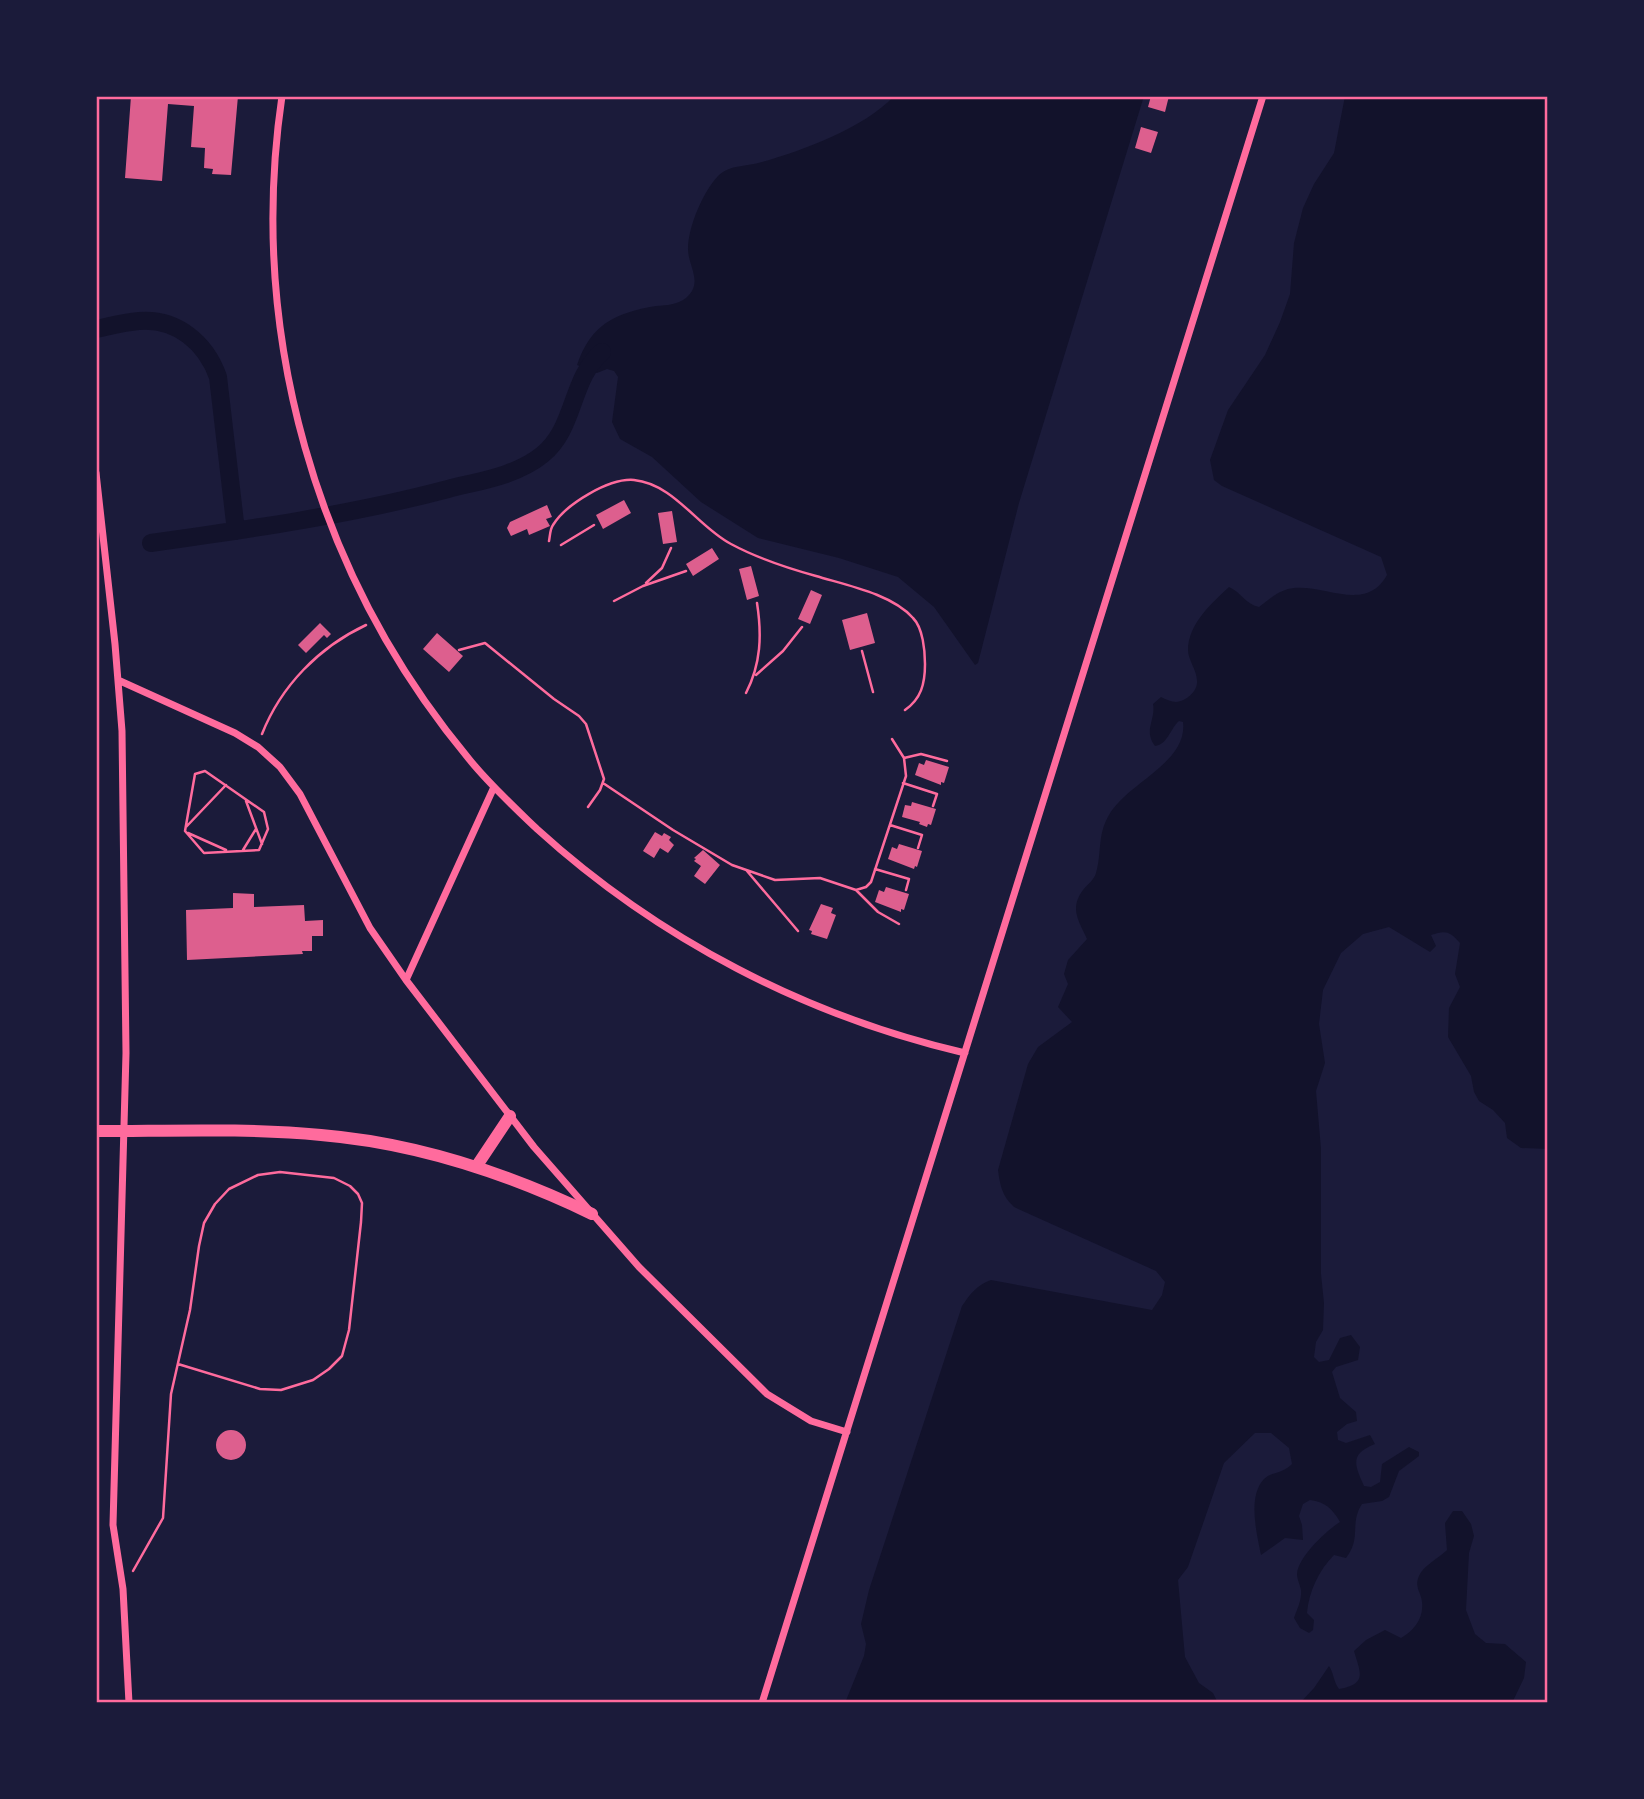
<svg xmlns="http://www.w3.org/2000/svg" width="1644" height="1799" viewBox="0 0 1644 1799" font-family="Poppins,sans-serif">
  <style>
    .water { fill: #12122b }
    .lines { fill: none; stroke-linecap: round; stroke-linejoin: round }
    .canal { stroke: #12122b; stroke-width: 18 }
    .building { fill: #dd5f8e }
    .path { stroke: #ff6b9d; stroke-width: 2.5 }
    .minor { stroke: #ff6b9d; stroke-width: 7 }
    .secondary { stroke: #ff6b9d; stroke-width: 12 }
    .neatline { fill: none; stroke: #ff6b9d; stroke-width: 2.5 }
  </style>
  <rect width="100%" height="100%" fill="#1b1b3a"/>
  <!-- water -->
  <path class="water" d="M894 96H1144L1019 503 978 663 975 665 934 607 898 577 839 558 758 538 701 502 652 457 620 439 612 422 618 377 614 371 607 369 597 373 577 365C591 324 615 313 656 306 667 305 677 305 686 298 704 283 688 266 688 249 688 227 703 192 718 176 730 164 747 167 762 162 804 150 864 128 894 96Z
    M1345 96H1548V1149L1521 1148 1507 1138 1505 1123 1493 1110 1479 1101 1474 1092 1471 1076 1448 1037 1449 1008 1460 987 1455 974 1460 943C1450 931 1445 930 1431 935L1436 946 1430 952 1389 927 1363 934 1341 953 1323 990 1319 1024 1325 1063 1316 1091 1321 1149V1274L1324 1303 1323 1330 1316 1342 1314 1357 1319 1362 1329 1360 1340 1338 1351 1335 1360 1347 1358 1360 1336 1367 1332 1372 1340 1398 1356 1412 1357 1421 1347 1424 1337 1432 1338 1440 1346 1443 1370 1435 1375 1444C1350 1454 1354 1464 1364 1486L1371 1487 1380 1482 1382 1464 1409 1447 1419 1452V1456L1399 1471 1389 1497 1382 1501 1362 1504C1349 1524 1362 1538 1346 1558L1334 1555C1319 1570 1309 1591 1307 1613L1314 1620 1313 1630 1309 1633 1300 1628 1294 1618C1297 1609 1302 1600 1301 1590 1300 1585 1297 1579 1297 1574 1298 1557 1326 1531 1340 1522 1332 1508 1325 1502 1310 1500L1303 1504 1299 1516 1302 1525 1303 1540 1285 1538 1261 1555C1257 1534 1247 1497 1264 1479 1272 1471 1281 1475 1292 1464L1289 1448 1271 1433H1255L1224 1463 1188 1567 1178 1580 1185 1657 1199 1683 1213 1693 1218 1703H845L864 1656 866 1644 861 1624 869 1590 962 1306C970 1294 977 1285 991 1280L1152 1310 1162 1295 1165 1282 1156 1271 1014 1207C1002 1196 1000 1185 998 1170L1028 1064 1038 1047 1072 1022 1058 1007 1068 984 1064 974 1068 960 1087 939C1079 921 1069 909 1083 890 1088 884 1094 880 1096 873 1102 853 1097 835 1109 815 1128 782 1188 763 1183 722L1179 721C1170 729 1168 744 1155 746 1143 730 1156 720 1153 704L1161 697C1165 699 1172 702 1176 702 1186 701 1198 691 1197 681 1197 670 1188 660 1188 650 1188 624 1212 603 1229 587 1241 592 1245 604 1259 607 1268 600 1277 592 1288 589 1321 581 1365 615 1387 575L1381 557 1222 486 1214 480 1210 460 1228 410 1265 355 1280 322 1290 294 1294 243 1303 208 1314 184 1334 153Z
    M1453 1511H1462L1471 1524 1474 1536 1469 1553 1466 1610 1475 1634 1486 1643 1505 1644 1526 1662 1524 1678 1512 1703H1300L1314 1688 1329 1666C1334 1673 1333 1681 1339 1689 1368 1684 1360 1672 1354 1651L1366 1640 1385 1630 1401 1638C1414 1631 1424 1618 1422 1602 1421 1592 1414 1587 1419 1576 1423 1566 1439 1558 1447 1550L1445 1523Z"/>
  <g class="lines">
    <!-- canal -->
    <path class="canal" d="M96 329C110 326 125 322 139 321 177 318 206 343 218 377L236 531
      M151 543C251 529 350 515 448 489 479 481 516 476 542 455 576 428 570 379 602 352"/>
  </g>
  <!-- building -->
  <path class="building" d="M131 96H238L231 175 212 174 213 169 204 168 205 148 191 147 194 106 168 104 162 181 125 178Z
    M1151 96H1169L1165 112 1148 107Z
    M1141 127 1158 132 1151 153 1135 148Z
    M624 500 631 513 603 529 596 515Z
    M547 505 552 517 546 519 550 526 529 535 527 529 511 536 507 528 510 522Z
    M672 511 677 542 663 544 658 513Z
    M712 548 719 559 693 576 686 564Z
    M751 566 759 596 747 600 739 569Z
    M811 590 822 595 810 624 798 619Z
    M867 613 875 643 850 650 842 620Z
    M320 623 331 634 327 638 324 635 306 653 298 645Z
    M437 633 463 656 449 672 423 649Z
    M926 760 949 767 944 783 941 782V785L915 775 919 763 924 765Z
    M912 802 936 809 931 825 928 824 927 827 919 824 920 822 902 817 905 805 911 806Z
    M655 832 662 836 664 833 671 837 669 840 674 845 668 853 660 848 654 858 643 851Z
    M899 844 922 851 917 867 915 866 914 869 888 859 892 847 897 849Z
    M703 850 720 865 705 884 694 876 701 866 694 861 696 859 694 858Z
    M886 887 909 894 904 910 901 909V912L875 902 879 890 884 892Z
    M233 893 254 894V907L304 905 305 921 323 920V936H312V951H302L303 954 187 960 186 910 233 908Z
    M821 904 833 908 831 913 836 915 827 939 811 934 812 931 809 930Z
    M216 1445a15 15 0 1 1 30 0a15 15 0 1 1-30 0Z"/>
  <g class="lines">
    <!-- path -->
    <path class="path" d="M549 541C550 536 550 529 553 525 566 504 609 478 634 480 674 484 698 527 731 544 757 558 787 568 816 576 846 585 892 594 913 618 923 628 925 651 925 664 925 684 921 699 905 710
      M561 545 594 525
      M646 583 662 568 671 548
      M614 601 643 586 686 571
      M459 650 485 643 554 699 579 716 586 724 604 779 600 790 588 807
      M862 651 873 692
      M756 675 783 651 802 627
      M746 693C761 664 762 635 757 603
      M262 734C281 686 319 647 366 625
      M904 758 921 754 947 761
      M205 771 264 812 268 829 259 850 204 853 185 831 195 774Z
      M603 783 673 830 732 865 775 880 820 878 856 890 866 887 871 882 906 776 904 758 892 739
      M903 783 937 794 933 806
      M246 801 262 844
      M890 825 922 835 918 848
      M186 827 226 785
      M188 833 226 850
      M243 850 256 829
      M875 869 909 879 906 890
      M747 871 798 931
      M856 890 878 912 899 924
      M133 1571 163 1518 171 1394 190 1310 199 1246 204 1223 215 1204 229 1189 258 1175 280 1172 334 1178 350 1186 358 1194 362 1203 361 1222 349 1330 342 1356 329 1369 313 1380 281 1390 260 1389 178 1364"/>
    <!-- minor -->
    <path class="minor" d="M282 96C247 333 316 575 469 759 489 784 514 807 537 829 658 939 806 1016 965 1053
      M96 473 115 644 122 731 126 1053 113 1525 123 1589 129 1703
      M118 680 235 733 258 747 280 767 300 794 370 928 406 980 534 1147 639 1267 767 1394 811 1421 847 1432
      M406 980 494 787
      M762 1703 1263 96"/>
    <!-- secondary -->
    <path class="secondary" d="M96 1131C171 1131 247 1128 321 1135 416 1143 507 1173 592 1214
      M476 1167 510 1116"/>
  </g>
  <!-- border -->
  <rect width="1644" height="1799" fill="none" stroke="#1b1b3a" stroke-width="196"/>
  <rect x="98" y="98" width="1448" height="1603" class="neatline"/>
</svg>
